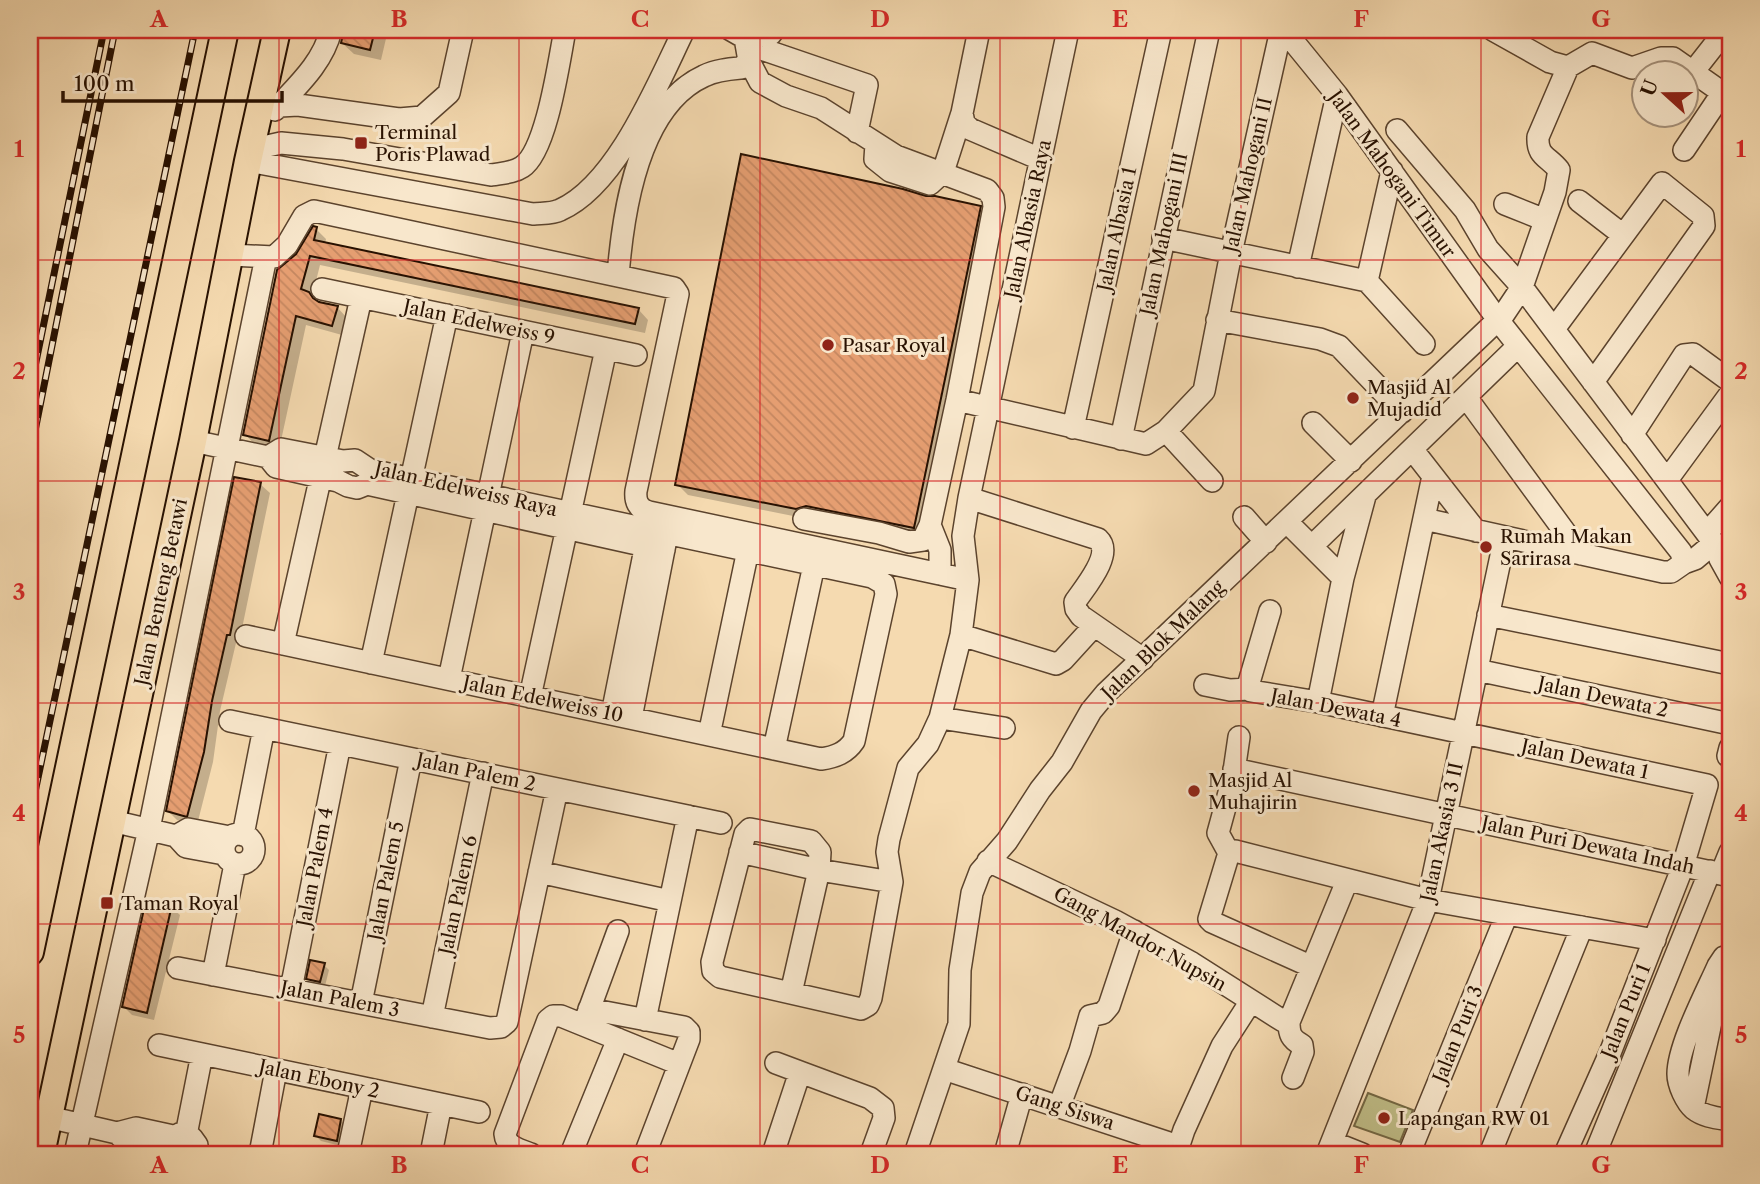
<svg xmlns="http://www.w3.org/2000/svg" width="1760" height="1184" viewBox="0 0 1760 1184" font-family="'Libre Caslon Text',serif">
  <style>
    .grass { fill: #c0be88; stroke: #746844; stroke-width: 2 }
    .shadow { fill: #0003 }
    .building { fill: url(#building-back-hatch); stroke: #281101; stroke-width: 2 }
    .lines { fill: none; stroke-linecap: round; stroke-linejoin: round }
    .minor-casing { stroke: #5b432d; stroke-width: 24 }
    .major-casing { stroke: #281101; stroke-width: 30 }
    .minor { stroke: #f8e7cc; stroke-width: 21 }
    .major { stroke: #f5dab0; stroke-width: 26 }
    .rail-casing { stroke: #281101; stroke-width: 7 }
    .rail { stroke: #f8e7cc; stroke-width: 4.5; stroke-dasharray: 13; stroke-linecap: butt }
    .grid { fill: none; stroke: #d62828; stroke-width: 2; stroke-opacity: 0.55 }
    .poi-dot { fill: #8f2418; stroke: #f8e7cc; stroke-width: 2.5 }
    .labels { text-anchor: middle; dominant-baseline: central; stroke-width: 6; stroke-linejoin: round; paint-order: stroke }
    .poi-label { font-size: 19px; fill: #281101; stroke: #f8e7cc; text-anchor: start }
    .street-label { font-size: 19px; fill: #281101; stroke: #f8e7cc }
    .neatline { fill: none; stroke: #d62828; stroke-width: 2.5 }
    .grid-label { font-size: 23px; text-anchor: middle; font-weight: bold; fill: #d62828 }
  </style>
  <defs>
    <pattern id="building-back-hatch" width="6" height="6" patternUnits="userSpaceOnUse" patternTransform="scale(1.75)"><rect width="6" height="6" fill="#e59e71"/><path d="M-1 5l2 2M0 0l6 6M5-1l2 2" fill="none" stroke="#c48760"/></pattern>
  </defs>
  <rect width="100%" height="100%" fill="#f5dab0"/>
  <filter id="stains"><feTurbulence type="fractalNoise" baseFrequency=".00286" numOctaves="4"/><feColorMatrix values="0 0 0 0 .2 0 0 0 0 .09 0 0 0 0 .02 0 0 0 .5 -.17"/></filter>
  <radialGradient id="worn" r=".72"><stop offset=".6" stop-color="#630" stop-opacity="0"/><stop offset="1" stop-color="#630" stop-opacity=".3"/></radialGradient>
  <!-- grass -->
  <path class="grass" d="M1368 1093 1413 1110 1400 1142 1354 1126Z"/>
  <!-- shadow -->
  <path class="shadow" d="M345 30H388L381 60 354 54 342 43Z
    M980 208 991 219 924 538 808 519 688 495 677 484Z
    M316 229 326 239 325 244 638 309 648 320 645 333 320 265 312 297 319 303 337 307 347 318 342 335 306 325 279 450 255 445 245 434 298 256Z
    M260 484 270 493 239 643H236L220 711 213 762 197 825 177 820 168 811Z
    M171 907 180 915 154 1020 132 1015 124 1007Z
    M324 965 329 970 325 986 313 984 308 979Z
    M341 1121 346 1126 341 1146 321 1141 316 1136Z"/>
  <!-- building -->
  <path class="building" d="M344 30H375L370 50 341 43Z
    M741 154 903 189 926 196H935L981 206 914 528 806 506 796 509 675 485Z
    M313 226 317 227 314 240 639 308 635 324 310 256 301 289 309 292 313 298 319 302 338 306 332 326 296 316 269 441 243 435 277 270 296 254Z
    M234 477 261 482 230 635H227L212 701 204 752 187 817 166 811Z
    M146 900 172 905 147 1013 122 1007Z
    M310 960 325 963 320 982 306 979Z
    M319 1114 341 1119 337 1141 314 1136Z"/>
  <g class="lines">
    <!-- minor casing -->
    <g class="minor-casing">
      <path id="minor" d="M731 30 745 38 770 35 774 30
        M979 30 962 113 964 123 970 129 1040 159
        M1284 30 1337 95 1498 320 1681 552 1684 563
        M1493 30 1550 62 1568 67 1592 53 1632 68 1661 58H1673L1730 98
        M745 38 749 61 760 82 786 96 821 108 896 156 987 190 993 198 994 207 957 400 930 525 923 540 909 542 879 533 804 519
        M747 44 867 85 857 132
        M1693 72 1726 30
        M280 106 298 105 399 119 422 117 449 93 463 30
        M275 110C297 86 323 63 331 30
        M1397 130 1465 210 1488 249 1522 287 1714 543 1718 547 1730 549
        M876 144 875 159 890 171 930 184 943 172 962 113
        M250 150 281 143 343 149 491 175C502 173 513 173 522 167 547 151 559 60 565 30
        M1684 150 1723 92
        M248 161 533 214C541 213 552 214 560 210 617 185 658 83 684 30
        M1579 201 1623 235
        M1505 204 1545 220
        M1163 238 1367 281 1424 344
        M230 255 274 257 287 245 304 216 314 211 674 288 678 294 636 491C635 501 638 509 649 512L968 580
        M1298 267 1337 95
        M618 276C623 212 638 106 704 76 716 70 729 69 741 68L749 61
        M1367 281 1392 171
        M322 289 636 355
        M1217 320 1320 339 1339 346 1402 412
        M1554 329 1662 183 1703 216 1704 226 1593 382
        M1466 397 1581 554
        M957 400 1146 444 1166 431 1204 391 1231 253 1281 30
        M1313 423 1351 461
        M1073 428 1161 30
        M1166 431 1212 481
        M1632 435 1684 355 1693 354 1730 381
        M1121 439 1209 30
        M193 441 268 457 276 467 338 481 348 486 357 488 367 484 664 550
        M1412 449 1476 531
        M1667 480 1730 394
        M969 498 1098 539C1114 554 1085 587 1075 602L1076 609 1081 616 1143 659
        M1244 517 1266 542
        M1424 519 1663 572H1671L1684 563 1695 559 1714 543
        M1287 522 1343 578
        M930 525 940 550V574
        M1707 533 1730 507
        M1312 546 1518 346
        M1718 547 1720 559 1730 577
        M1270 611 1248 686 1251 691 1318 702 1707 785 1683 866 1610 1053 1565 1154
        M1488 615 1730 664
        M961 635 1056 664 1063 660 1094 626
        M246 636 821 759C835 757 846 753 854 741L886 594 884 584 872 577 370 470 355 460 343 461 281 449 268 457
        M283 644 361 298
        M371 663 447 315
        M1477 670 1730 724
        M449 679 523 332
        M1205 685 1230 690 1249 689
        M530 697 606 349
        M1318 702 1343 578 1365 496
        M612 714 648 534
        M1382 716 1433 476
        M631 718 666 539
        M940 718 1004 728
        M230 721 721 823
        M709 735 748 550
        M774 749 814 565
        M1728 756 1730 748
        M1234 769 1730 876
        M112 821 176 836 186 847 224 854
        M224 849a15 15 0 1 1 30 0a15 15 0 1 1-30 0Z
        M243 835 264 728
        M176 836 188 829 230 837
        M740 852 819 870 892 882
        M1229 853 1218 833 1233 778 1239 737
        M988 861 1115 921 1192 963 1283 1021 1289 1022
        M539 872 670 901
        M1721 874 1730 852
        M1724 957 1718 966C1706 993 1678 1046 1678 1074 1678 1085 1686 1102 1694 1109 1704 1117 1718 1118 1730 1120
        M1310 966 1212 922 1209 919 1229 853 1235 851 1428 900 1655 940
        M178 968 490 1028 501 1027 507 1022 557 789
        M213 975 235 864
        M291 989 340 744
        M791 993 819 870 820 852 811 841 750 829 745 834 712 962 713 971 720 977 861 1009 868 1005 871 998 892 882 887 852 889 839 908 768 928 744 940 718 961 635 968 580 963 536 969 498 1068 30
        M361 1003 411 759
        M589 1009 684 1027 689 1032V1039L645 1154
        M432 1017 483 773
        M645 1020 688 816
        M585 1021 618 931
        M159 1045 479 1112
        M944 1069 1178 1146
        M800 1072 870 1098 883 1108 884 1118 871 1154
        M1293 1078 1303 1052 1302 1045C1291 1039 1289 1034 1289 1022L1347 881
        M1059 1107 1080 1051 1090 1016 1103 1013 1109 1006 1134 931
        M1693 1108 1717 993
        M48 1117 117 1133 136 1128 173 1136
        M117 1133 130 1145 167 1154
        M186 1135 202 1054
        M1332 1142 1362 1154
        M75 1154 149 829 266 257
        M168 1154 169 1141 179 1134 192 1138 197 1145 196 1154
        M260 1154 276 1070
        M348 1154 362 1088
        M431 1154 441 1104
        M531 1154C520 1150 506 1147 505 1134L548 1020 553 1016H561L679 1064
        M571 1154 618 1039
        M773 1154 800 1072 776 1063
        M915 1154 959 1024 960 970 972 893 980 872 1007 841 1040 790 1062 762 1091 711 1106 693 1504 314 1522 287 1555 192 1559 170C1548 156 1537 157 1538 137L1568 67
        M1005 1154 1022 1094
        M1176 1154 1184 1130 1222 1046 1251 1001
        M1327 1154 1428 900 1505 537
        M1409 1154 1507 914
        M1490 1154 1582 927
        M1595 1154 1710 871"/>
    </g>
    <!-- major casing -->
    <g class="major-casing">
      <path id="major" d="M30 952 225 30
        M41 1154 193 441 248 161 277 30"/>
    </g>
    <!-- minor -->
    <use href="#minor" class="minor"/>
    <!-- major -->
    <use href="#major" class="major"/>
    <!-- rail casing -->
    <g class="rail-casing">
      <path id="rail" d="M30 391 104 30
        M30 456 115 30
        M30 816 195 30"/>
    </g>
    <!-- rail -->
    <use href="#rail" class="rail"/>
  </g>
  <!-- grid -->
  <path class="grid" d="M279 30V1154M519 30V1154M760 30V1154M1000 30V1154M1241 30V1154M1481 30V1154M30 260H1730M30 481H1730M30 703H1730M30 924H1730"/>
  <!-- markers -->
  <g class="poi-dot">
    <rect x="354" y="136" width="14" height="14" rx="3.5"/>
    <circle cx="828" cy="345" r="7"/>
    <circle cx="1353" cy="398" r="7"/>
    <circle cx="1486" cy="547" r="7"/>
    <circle cx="1194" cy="791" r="7"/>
    <rect x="100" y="896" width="14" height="14" rx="3.5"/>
    <circle cx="1384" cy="1118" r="7"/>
  </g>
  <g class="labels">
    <!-- poi labels -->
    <g class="poi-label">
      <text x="375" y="132">Terminal<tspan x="375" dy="22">Poris Plawad</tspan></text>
      <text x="842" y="345">Pasar Royal</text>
      <text x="1367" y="387">Masjid Al<tspan x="1367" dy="22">Mujadid</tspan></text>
      <text x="1500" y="536">Rumah Makan<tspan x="1500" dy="22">Sarirasa</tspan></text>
      <text x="1208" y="780">Masjid Al<tspan x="1208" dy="22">Muhajirin</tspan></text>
      <text x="121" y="903">Taman Royal</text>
      <text x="1398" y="1118">Lapangan RW 01</text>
    </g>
    <!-- street labels -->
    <g class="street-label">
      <text transform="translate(1392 174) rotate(54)">Jalan Mahogani Timur</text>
      <text transform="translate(1248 175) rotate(-77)">Jalan Mahogani II</text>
      <text transform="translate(1028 219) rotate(-78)">Jalan Albasia Raya</text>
      <text transform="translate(1117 229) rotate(-78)">Jalan Albasia 1</text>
      <text transform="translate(1164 234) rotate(-78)">Jalan Mahogani III</text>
      <text transform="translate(479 322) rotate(12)">Jalan Edelweiss 9</text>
      <text transform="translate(466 489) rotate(13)">Jalan Edelweiss Raya</text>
      <text transform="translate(161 592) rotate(-78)">Jalan Benteng Betawi</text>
      <text transform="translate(1163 640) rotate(-44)">Jalan Blok Malang</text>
      <text transform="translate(1603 697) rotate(12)">Jalan Dewata 2</text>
      <text transform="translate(543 699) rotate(12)">Jalan Edelweiss 10</text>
      <text transform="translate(1336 708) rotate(11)">Jalan Dewata 4</text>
      <text transform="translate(1585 759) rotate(12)">Jalan Dewata 1</text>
      <text transform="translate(476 772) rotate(12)">Jalan Palem 2</text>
      <text transform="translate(1442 832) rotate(-78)">Jalan Akasia 3 II</text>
      <text transform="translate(1588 845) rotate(12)">Jalan Puri Dewata Indah</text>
      <text transform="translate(315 867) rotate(-79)">Jalan Palem 4</text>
      <text transform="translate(386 881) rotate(-79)">Jalan Palem 5</text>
      <text transform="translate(458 895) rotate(-78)">Jalan Palem 6</text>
      <text transform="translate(1140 939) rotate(29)">Gang Mandor Nupsin</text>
      <text transform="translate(340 999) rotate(11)">Jalan Palem 3</text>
      <text transform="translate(1626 1011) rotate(-68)">Jalan Puri 1</text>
      <text transform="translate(1458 1034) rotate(-68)">Jalan Puri 3</text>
      <text transform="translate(319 1079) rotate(12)">Jalan Ebony 2</text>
      <text transform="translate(1065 1108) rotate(18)">Gang Siswa</text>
    </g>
  </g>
  <!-- margin -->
  <rect width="1760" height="1184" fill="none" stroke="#f5dab0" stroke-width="77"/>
  <!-- north arrow -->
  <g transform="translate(1665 94) rotate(291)"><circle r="33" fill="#f8e7cc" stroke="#a5917b" stroke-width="2"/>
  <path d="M0-5L12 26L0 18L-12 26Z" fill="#8f2418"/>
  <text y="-10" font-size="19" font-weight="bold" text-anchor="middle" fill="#281101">U</text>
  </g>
  <!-- scale -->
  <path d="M63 91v10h219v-10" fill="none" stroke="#281101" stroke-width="3.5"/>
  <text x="74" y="91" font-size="21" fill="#281101" stroke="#f8e7cc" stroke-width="5" paint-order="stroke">100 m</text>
  <rect x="38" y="38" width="1684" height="1108" class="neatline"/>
  <g class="grid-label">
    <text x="159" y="27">A</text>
    <text x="399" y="27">B</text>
    <text x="640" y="27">C</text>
    <text x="880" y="27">D</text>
    <text x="1120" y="27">E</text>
    <text x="1361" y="27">F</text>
    <text x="1601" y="27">G</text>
    <text x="19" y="157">1</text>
    <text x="1741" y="157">1</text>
    <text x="19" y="379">2</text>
    <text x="1741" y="379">2</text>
    <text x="19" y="600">3</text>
    <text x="1741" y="600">3</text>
    <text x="19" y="821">4</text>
    <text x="1741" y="821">4</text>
    <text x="19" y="1043">5</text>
    <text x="1741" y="1043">5</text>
    <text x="159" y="1173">A</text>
    <text x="399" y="1173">B</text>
    <text x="640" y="1173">C</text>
    <text x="880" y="1173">D</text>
    <text x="1120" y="1173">E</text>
    <text x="1361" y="1173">F</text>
    <text x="1601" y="1173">G</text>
  </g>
  <rect width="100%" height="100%" filter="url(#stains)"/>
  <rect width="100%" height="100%" fill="url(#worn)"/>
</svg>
